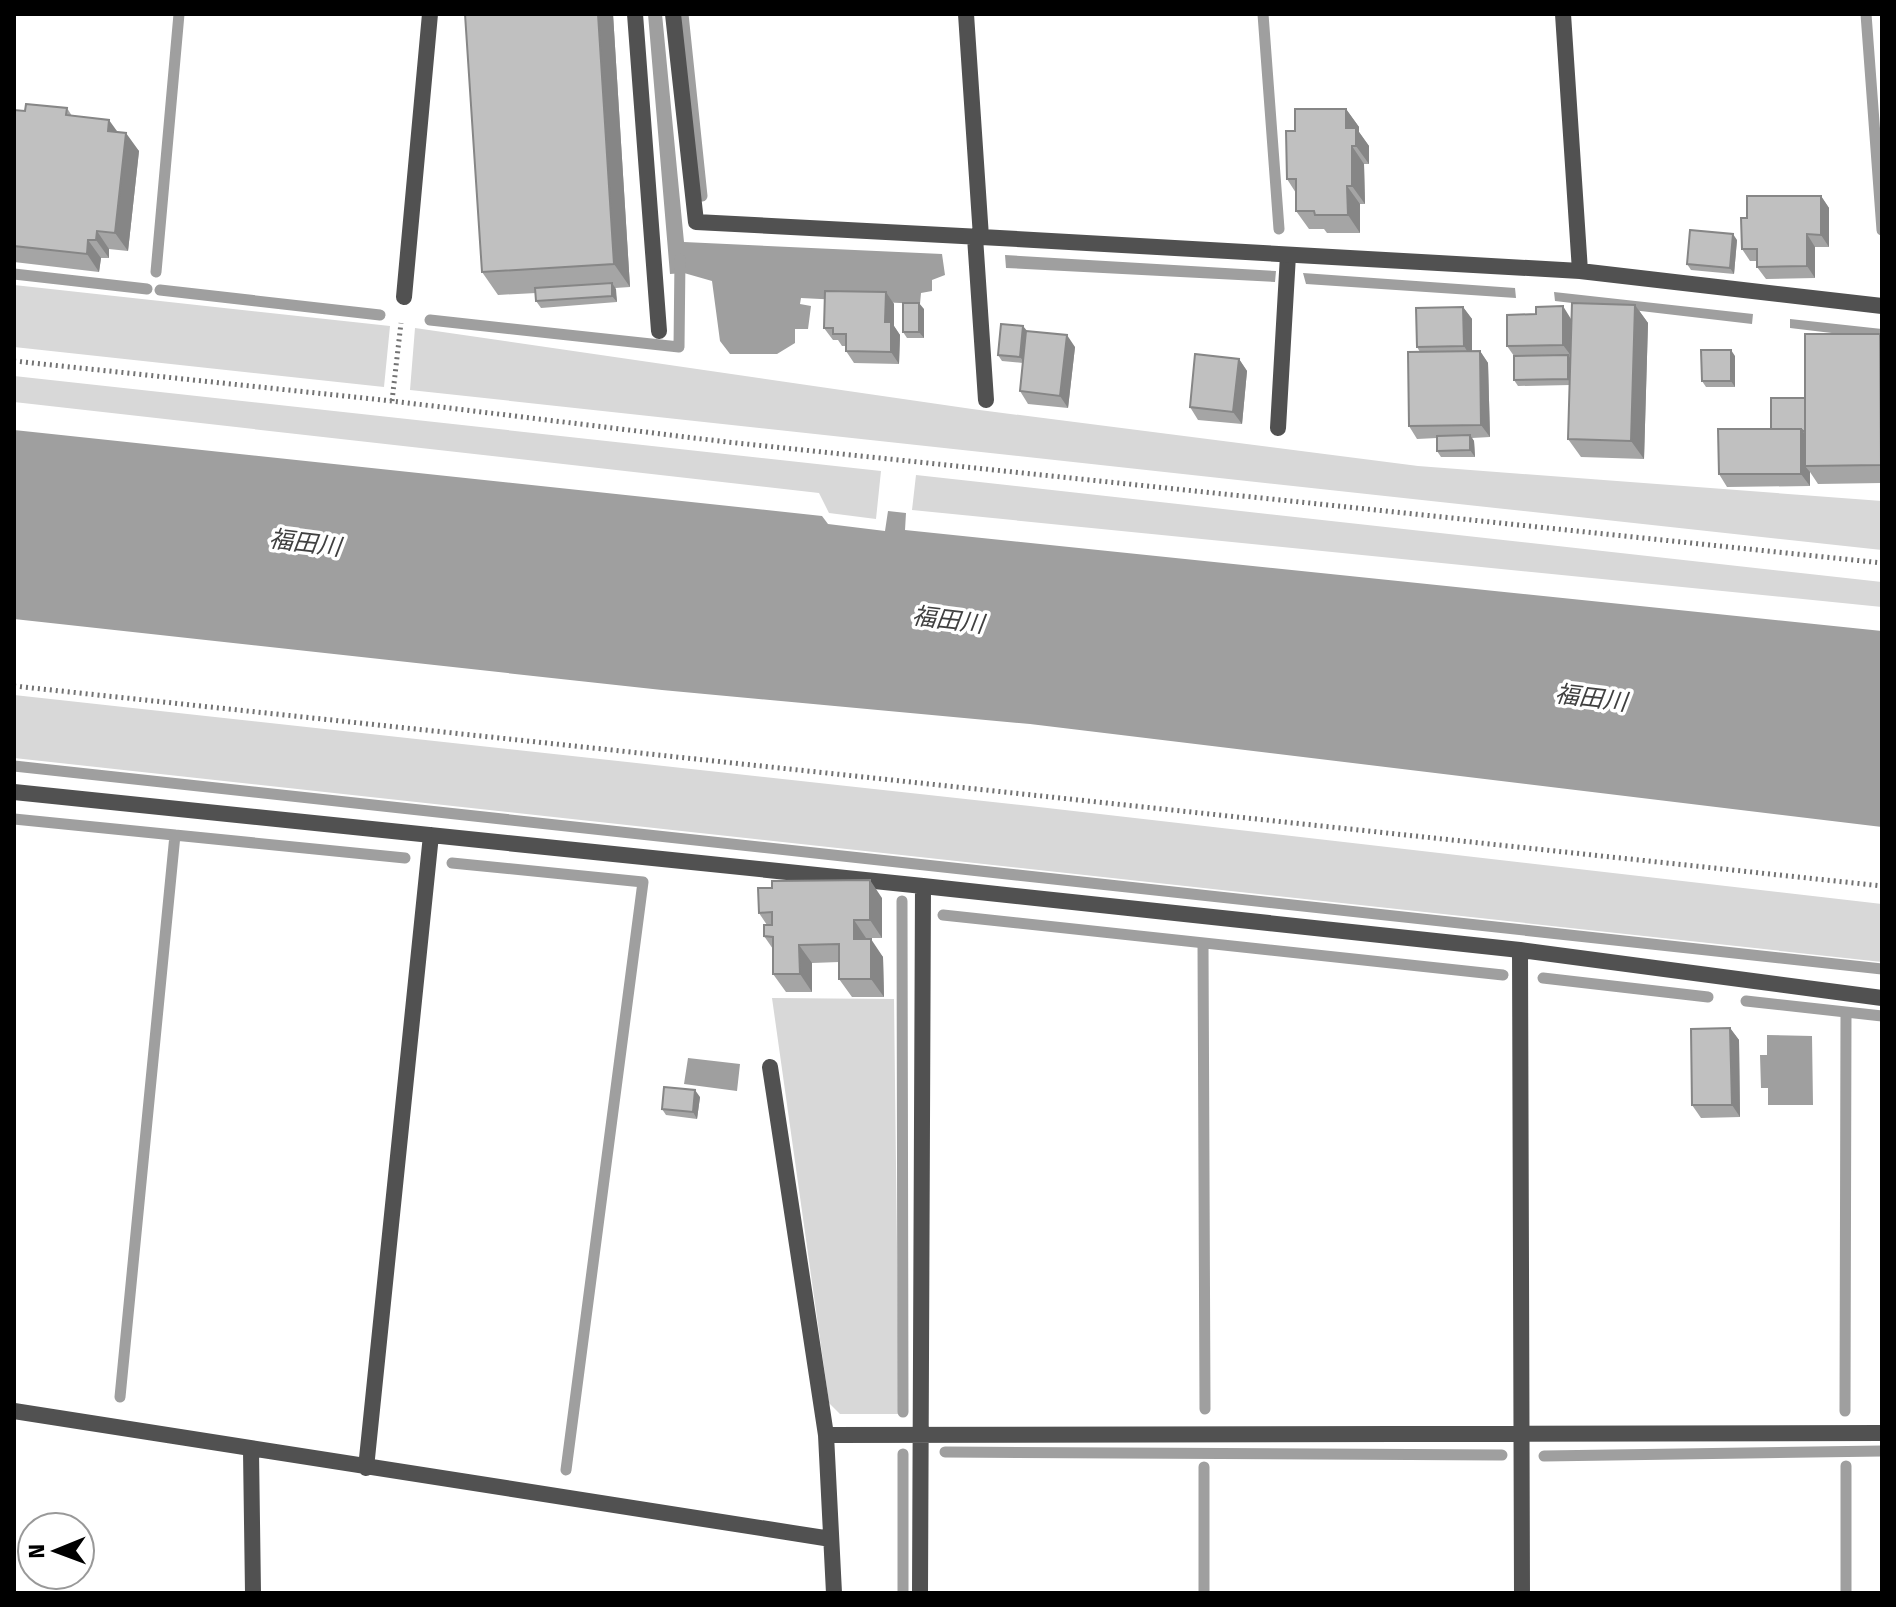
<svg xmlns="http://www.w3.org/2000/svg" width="1896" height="1607" viewBox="0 0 1896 1607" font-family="'Fira Sans','Noto Sans JP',sans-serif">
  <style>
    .green { fill: #d8d8d8 }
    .water { fill: #9f9f9f }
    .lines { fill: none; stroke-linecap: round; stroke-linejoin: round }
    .stream { stroke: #9f9f9f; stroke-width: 11 }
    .path { stroke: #737373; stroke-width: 5; stroke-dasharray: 2 4; stroke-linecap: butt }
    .lane { stroke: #515151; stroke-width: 16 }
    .street { stroke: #515151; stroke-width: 16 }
    .wall { fill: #a5a5a5 }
    .shaded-wall { fill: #868686 }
    .building { fill: #c0c0c0; stroke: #868686; stroke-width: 2 }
    .labels { text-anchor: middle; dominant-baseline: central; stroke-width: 7; stroke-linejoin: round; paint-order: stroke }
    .water-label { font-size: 24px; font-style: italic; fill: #404040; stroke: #fff }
  </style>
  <rect width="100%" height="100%" fill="#fff"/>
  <!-- green -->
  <path class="green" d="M14 285 390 326 384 387 14 347Z
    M415 328 972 409 1418 466 1882 501V550L410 390Z
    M14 376 881 471 876 519 829 513 819 493 14 402Z
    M916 475 1882 582V607L912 510Z
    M14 695 1030 806 1882 904V962L14 758Z
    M772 998 894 999 899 1414H840L829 1403Z"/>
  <!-- water -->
  <path class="water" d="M648 14H662L684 242 942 254 945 275 932 280V291L921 293 920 304 801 298 800 304 811 306 808 329H795V343L777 354H730L720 341 712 281 684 273 670 274Z
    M1005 255 1276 271 1275 282 1006 268Z
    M1303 273 1515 288 1516 298 1306 284Z
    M1554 292 1753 314 1752 324 1555 301Z
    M1790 319 1882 329V339L1790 328Z
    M14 430 822 516 828 524 885 531 888 511 906 513 905 530 1882 631V827L1030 724 662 690 14 619Z
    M1767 1035 1812 1036 1813 1105H1768V1088H1761L1760 1055H1767Z
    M688 1058 740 1064 737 1091 684 1084Z"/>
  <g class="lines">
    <!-- stream -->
    <path class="stream" d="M683 14 702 196
      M1263 14 1279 229
      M1866 14 1882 230
      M156 272 179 14
      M14 274 147 289
      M160 290 380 315
      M430 320 679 347 680 259
      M14 766 1882 969
      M14 819 405 858
      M452 863 643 882 566 1470
      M902 901 903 1412
      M943 915 1503 975
      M1203 943 1205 1409
      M1543 978 1708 997
      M1746 1001 1882 1016
      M120 1397 175 835
      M1845 1411 1846 1012
      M945 1452 1502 1455
      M903 1454V1593
      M1544 1456 1882 1451
      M1204 1593V1467
      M1846 1593V1466"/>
    <!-- path -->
    <path class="path" d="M14 361 392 401 727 442 1882 563
      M392 401 401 323
      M14 686 1882 886"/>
    <!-- lane -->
    <path class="lane" d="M1278 428 1288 255"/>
    <!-- street -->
    <path class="street" d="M635 14 659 331
      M673 14 696 222 981 237
      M966 14 981 237 1580 271 1882 306
      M1563 14 1580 271
      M975 237 986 400
      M404 297 430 14
      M14 792 923 886
      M1520 950 1522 1593
      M770 1067 826 1435 834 1593
      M14 1411 831 1539
      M826 1435 1882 1433
      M251 1451 253 1593
      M366 1468 431 835
      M920 1593 923 886 1520 950 1882 998"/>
  </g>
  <!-- wall -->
  <path class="wall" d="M465 14H613L630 287 615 288 617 302 541 308 536 301V293L498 295 482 272Z
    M67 108 72 116 117 132 139 151 128 251 109 249V258H101L99 272 14 262V110L25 111Z
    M1346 109 1359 127V132L1369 146V164H1364L1365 204H1360V233H1327L1324 229H1309L1296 211V193L1287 179Z
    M1821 196 1829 208V247H1815V278L1766 279 1757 267V261H1750L1742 249 1747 218Z
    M1737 240 1734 274 1691 270 1687 264Z
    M886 292 894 304V326L900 335 899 364 854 363 846 351V346H842L838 340H833L824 328Z
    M1635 305 1648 323 1644 459 1581 457 1568 439 1570 385 1518 386 1514 380V356L1507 346 1571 319V336Z
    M1463 307 1472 319V351H1480L1488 363 1490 437 1472 438 1474 441 1475 457H1441L1437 451V438L1417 439 1409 426 1420 352 1417 347Z
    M924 309V338H907L903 332Z
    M1027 331 1075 347 1068 408 1028 404 1020 391 1023 363 1002 361 998 355Z
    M1882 336V483L1818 484 1810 472V486L1727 487 1719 474 1805 398Z
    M1735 356V387H1706L1702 381Z
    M1239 359 1247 371 1242 424 1198 420 1190 407Z
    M882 898V938H866L883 957 884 997H852L839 979V962L812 963V992H786L773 974V949L764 936 767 925 759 913Z
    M1730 1028 1739 1040 1740 1117 1701 1118 1692 1105Z
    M700 1097 697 1119 666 1115 662 1109Z"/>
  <!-- shaded-wall -->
  <path class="shaded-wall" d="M598 14H613L630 287 614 264Z
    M1346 109 1359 127V132L1369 146V164L1356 146 1346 128Z
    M109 120 122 138 108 131Z
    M126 133 139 151 128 251 115 233Z
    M1352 146 1364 164 1365 204 1352 186Z
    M1347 186 1360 204V233L1348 215Z
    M1821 196 1829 208V247L1821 235Z
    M97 231 109 249V258L96 240Z
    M1733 234 1737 240 1734 274 1730 268Z
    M1807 234 1815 247V278L1807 266Z
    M88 240 101 258 99 272 87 254Z
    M612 283 616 289 617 302 612 296Z
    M886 292 894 304V326L900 335 899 364 891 352 885 322Z
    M919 303 924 309V338L919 332Z
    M1635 305 1648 323 1644 459 1631 441Z
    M1563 306 1571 319 1572 357 1563 345Z
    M1463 307 1472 319V359L1464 346Z
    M1023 326 1028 332 1025 363 1020 357Z
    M1880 334 1882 336V466L1881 465Z
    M1067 335 1075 347 1068 408 1060 396Z
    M1731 350 1735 356V387L1731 381Z
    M1480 351 1488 363 1490 437 1481 425Z
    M1568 355 1572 361V385L1568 379Z
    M1239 359 1247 371 1242 424 1233 412Z
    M1801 429 1810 441 1805 466 1810 472V486L1801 474Z
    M1470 435 1474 441 1475 457 1470 450Z
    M870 880 882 898V938L870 920Z
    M854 920 866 938V957L854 939Z
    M871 939 883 957 884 997 871 979Z
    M799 945 812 963V992L800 974Z
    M1730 1028 1739 1040 1740 1117 1732 1105Z
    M695 1090 700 1097 697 1119 693 1112Z"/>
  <!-- building -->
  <path class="building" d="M465 14H598L614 264 482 272Z
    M26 104 67 108 66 115 109 120 108 131 126 133 115 233 97 231 96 240H88L87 254 14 246V110L25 111Z
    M1295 109H1346V128H1356V146H1352V186H1347L1348 215H1315L1314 211H1296V179H1287L1286 131H1295Z
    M1747 196H1821V235L1807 234V266L1757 267V249H1742L1741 218H1747Z
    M1690 230 1733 234 1730 268 1687 264Z
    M612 283V296L536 301 535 288Z
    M825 291 886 292 885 322H891V352L846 351V334H833V328H824Z
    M903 303H919V332H903Z
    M1572 303 1635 305 1631 441 1568 439Z
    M1563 306V345L1507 346V315L1536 314V307Z
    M1463 307 1464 346 1417 347 1416 308Z
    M1001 324 1023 326 1020 357 998 355Z
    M1026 331 1067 335 1060 396 1020 391Z
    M1805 334H1880L1881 465 1805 466Z
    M1701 350H1731V381H1702Z
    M1480 351 1481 425 1409 426 1408 352Z
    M1195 354 1239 359 1233 412 1190 407Z
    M1568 355V379L1514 380V356Z
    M1771 398H1805V431H1803L1801 429H1771Z
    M1718 429H1801V474H1719Z
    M1470 435V450L1437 451V436Z
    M870 880V920H854V939H871V979H839V944L799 945 800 974H773V937L764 936V925H772V912L759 913 758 888H772V881Z
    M1730 1028 1732 1105H1692L1691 1029Z
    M664 1087 695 1090 693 1112 662 1109Z"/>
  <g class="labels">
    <!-- water labels -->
    <g class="water-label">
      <text transform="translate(305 543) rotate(7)">福田川</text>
      <text transform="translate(948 620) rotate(7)">福田川</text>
      <text transform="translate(1591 698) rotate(7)">福田川</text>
    </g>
  </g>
  <!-- border -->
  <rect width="1896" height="1607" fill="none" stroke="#000000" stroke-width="32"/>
  <!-- north arrow -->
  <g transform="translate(56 1551) rotate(269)"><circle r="38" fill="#ffffff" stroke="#999999" stroke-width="2"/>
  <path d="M0-6L14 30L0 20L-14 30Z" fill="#000000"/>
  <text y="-12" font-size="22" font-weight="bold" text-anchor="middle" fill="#000000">N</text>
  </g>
</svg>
